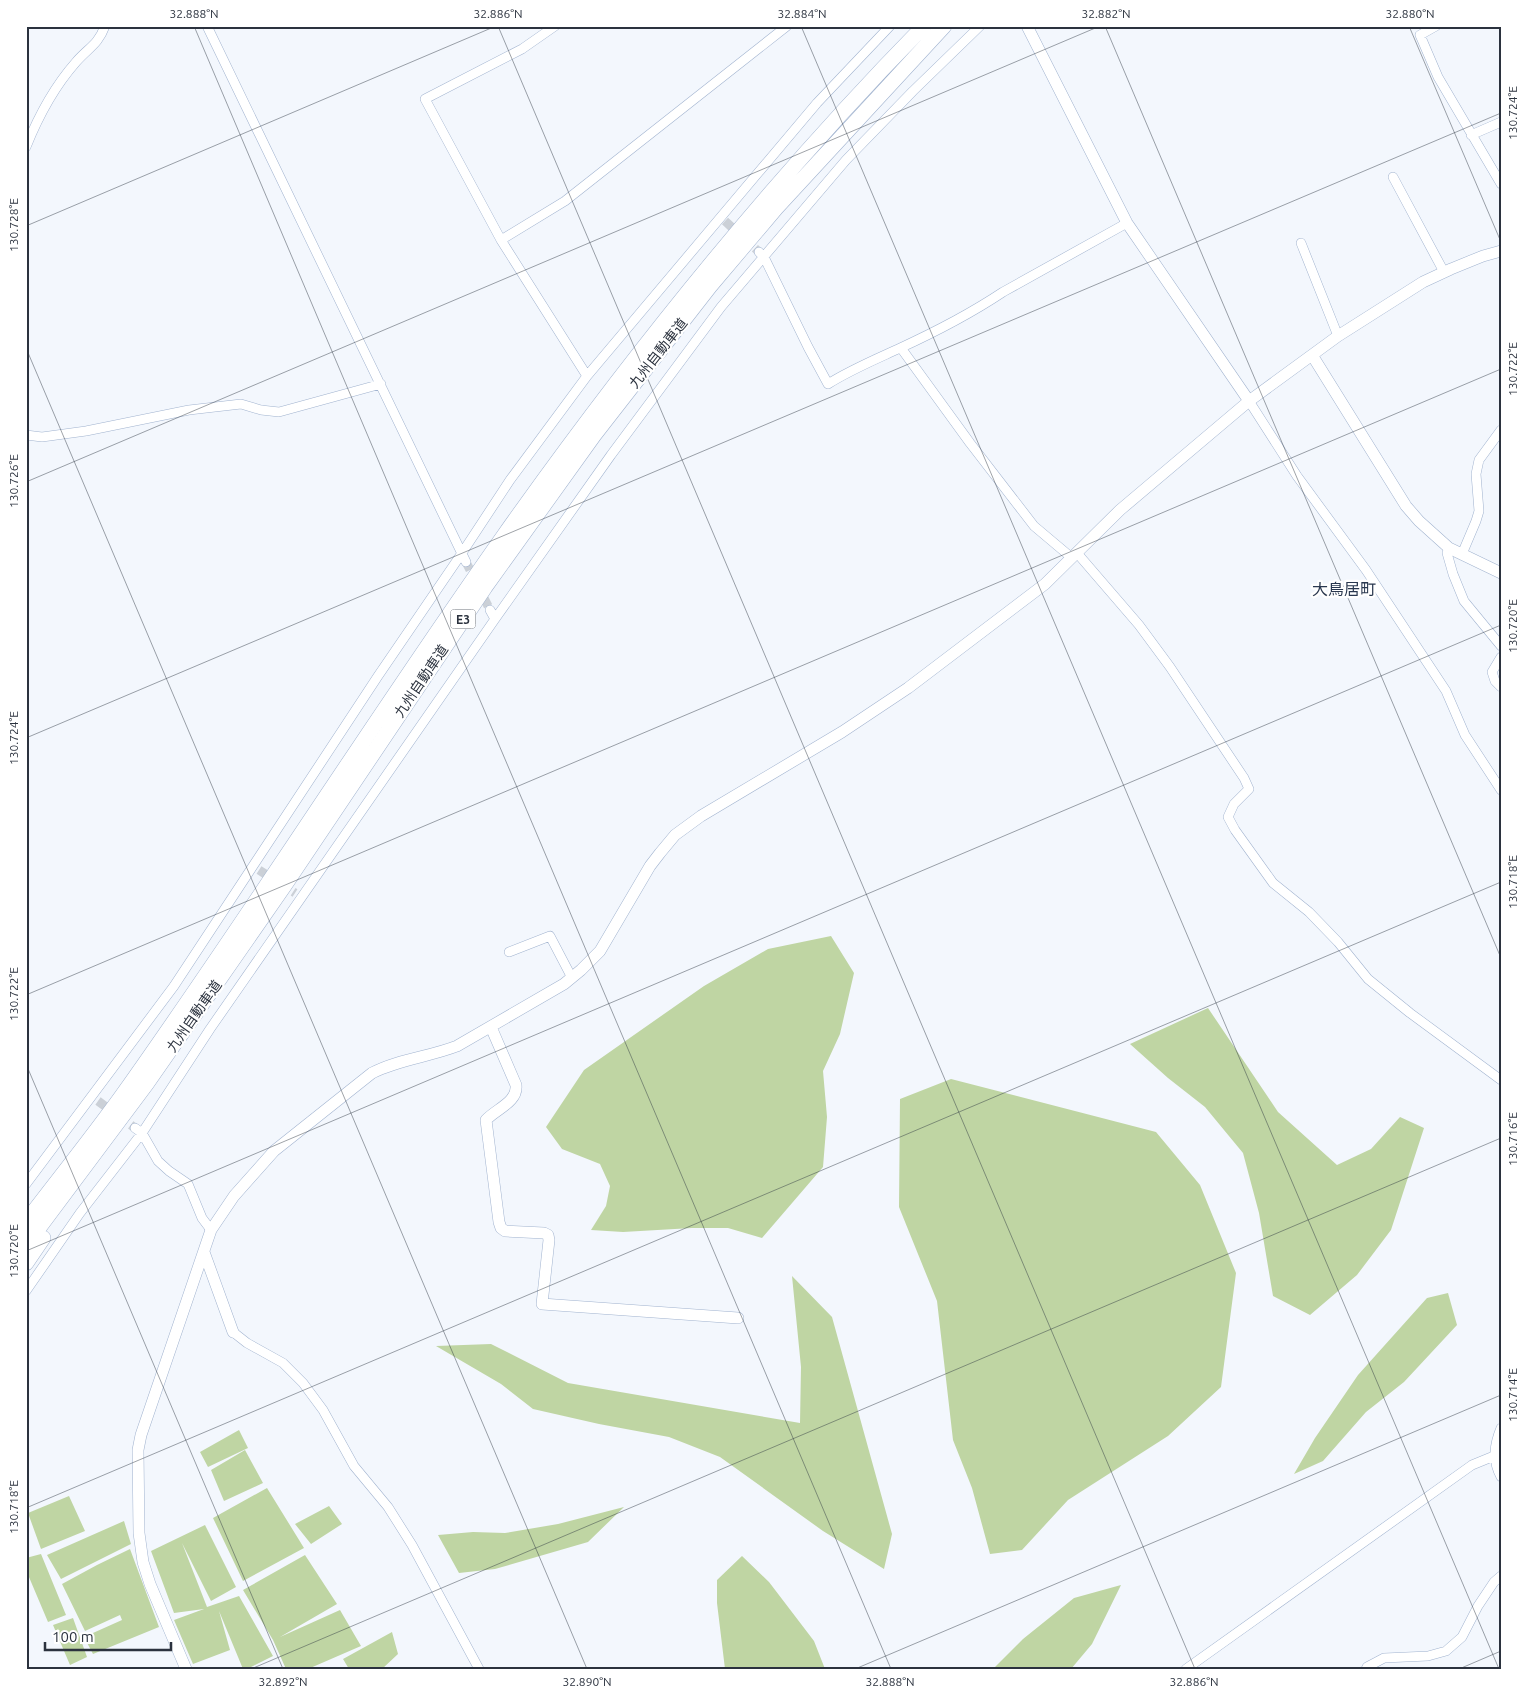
<svg xmlns="http://www.w3.org/2000/svg" width="1527" height="1695" viewBox="0 0 1527 1695" font-family="Ubuntu,'Noto Sans JP',sans-serif">
  <style>
    .green { fill: #bfd5a3 }
    .lines { fill: none; stroke-linecap: round; stroke-linejoin: round }
    .street-tunnel { stroke: #cbd0d7; stroke-width: 9; stroke-dasharray: 9 4.5; stroke-linecap: butt }
    .street-casing { stroke: #a1b3cf; stroke-width: 10 }
    .secondary-casing { stroke: #a1b3cf; stroke-width: 12 }
    .highway-casing { stroke: #a1b3cf; stroke-width: 16 }
    .street { stroke: #fff; stroke-width: 9 }
    .secondary { stroke: #fff; stroke-width: 11 }
    .highway { stroke: #fff; stroke-width: 15 }
    .ticks { fill: none; stroke: #2b323e; stroke-width: 1; stroke-opacity: 0.45 }
    .labels { text-anchor: middle; dominant-baseline: central; stroke-width: 4.5; stroke-linejoin: round; paint-order: stroke }
    .shield { fill: #fff; stroke: #6b7078; stroke-width: 1 }
    .shield-label { font-size: 12px; font-weight: bold; fill: #2b323e }
    .street-label { font-size: 14px; fill: #2b323e; stroke: #fff }
    .quarter-label { font-size: 16px; fill: #2a384f; stroke: #fff }
    .neatline { fill: none; stroke: #2b323e; stroke-width: 2 }
    .ticks-label { font-size: 12px; text-anchor: middle; fill: #2b323e }
  </style>
  <rect width="100%" height="100%" fill="#f3f7fd"/>
  <!-- green -->
  <path class="green" d="M831 936 854 973 840 1034 823 1071 827 1117 823 1167 762 1238 728 1228H692L623 1232 591 1230 606 1206 610 1186 600 1164 562 1149 546 1127 584 1070 704 986 768 949Z
    M1208 1008 1278 1112 1337 1165 1371 1149 1400 1117 1424 1128 1391 1230 1357 1275 1310 1315 1273 1296 1259 1213 1243 1153 1205 1107 1168 1078 1130 1044Z
    M951 1079 1156 1132 1200 1185 1236 1273 1221 1387 1168 1436 1068 1500 1022 1550 990 1554 972 1488 953 1440 937 1301 899 1207 900 1099Z
    M792 1276 832 1317 892 1534 884 1569 823 1531 720 1457 669 1437 599 1424 533 1409 501 1384 436 1346 491 1344 568 1383 800 1423 801 1367Z
    M1448 1293 1457 1325 1404 1382 1366 1412 1323 1461 1294 1474 1315 1438 1358 1375 1427 1298Z
    M239 1430 248 1448 208 1467 200 1452Z
    M245 1450 263 1483 224 1501 211 1470Z
    M267 1488 304 1548 243 1581 213 1518Z
    M69 1496 85 1531 41 1549 28 1513Z
    M329 1506 342 1524 311 1544 295 1524Z
    M624 1507 588 1542 495 1569 459 1573 438 1535 473 1532 505 1533 558 1524Z
    M124 1521 131 1544 61 1579 47 1555Z
    M205 1525 236 1587 211 1601 182 1543 207 1607 239 1596 273 1656 247 1669H243L219 1611 230 1650 193 1664 174 1620 204 1609 174 1613 151 1551Z
    M130 1549 159 1627 93 1654 84 1637 122 1620 120 1615 85 1631 62 1584 97 1565Z
    M41 1554 66 1615 48 1622 26 1570V1558Z
    M305 1555 337 1604 280 1637 340 1610 361 1646 308 1669H286L273 1640 243 1590Z
    M742 1556 769 1582 814 1641 825 1669H725L717 1603V1580Z
    M1121 1585 1092 1644 1071 1669H993L1023 1639 1074 1598Z
    M73 1618 87 1657 70 1665 53 1625Z
    M392 1632 398 1654 382 1669H349L343 1659Z"/>
  <g class="lines">
    <!-- street-tunnel -->
    <path class="street-tunnel" d="M725 221 759 252
      M466 562 490 610
      M259 870 295 893
      M98 1101 135 1128"/>
    <!-- street casing -->
    <g class="street-casing">
      <path id="street" d="M207 26 466 562
        M555 26 522 49 425 99 501 240 587 376
        M1436 26 1420 35 1438 77 1501 184
        M1471 135 1501 122
        M26 147C38 117 54 87 76 62 88 48 98 45 105 26
        M1393 177 1444 272
        M501 240 565 201 787 26
        M1301 243 1338 336
        M759 252 764 257 808 347 828 384C850 370 874 360 898 349 933 333 970 314 1003 292L1127 223
        M901 348 970 443 1034 526 1072 558
        M1249 401 1297 476 1366 570 1446 691 1465 735 1501 790
        M26 435 42 437 86 431 189 410 241 404 261 410 279 412 381 384
        M1449 548 1447 553 1453 574 1464 601 1501 646
        M1077 553 1139 625 1170 667 1244 778 1249 789 1234 804 1228 817 1235 830 1273 883 1309 912 1338 942 1368 979 1410 1013 1501 1080
        M1462 554 1476 521 1479 511 1476 474 1479 460 1501 430
        M490 610 495 619
        M1501 657 1492 672 1495 681 1501 687
        M509 952 550 936 572 978
        M135 1128 142 1133 158 1161 169 1171 188 1184 202 1218 211 1230
        M26 1184 174 986 378 676 462 553 510 480 587 376 720 218 817 103 890 26
        M26 1291 80 1213 142 1133 210 1029 495 619 611 455 721 307 846 160 913 91 980 26
        M233 1332 247 1343 283 1363 303 1383 323 1410 354 1466 388 1507 412 1545 479 1669
        M1501 1428C1494 1445 1492 1460 1501 1477
        M1186 1669 1472 1465 1494 1456
        M1366 1669 1367 1667 1384 1658 1428 1656 1446 1651 1462 1637 1478 1606 1494 1582 1501 1576"/>
    </g>
    <!-- secondary casing -->
    <g class="secondary-casing">
      <path id="secondary" d="M1027 26 1127 223 1249 401
        M1312 355 1406 506 1419 521 1449 548 1501 573
        M491 1027 516 1085C518 1102 496 1109 486 1120L499 1222 501 1228 505 1231 544 1233 548 1235 549 1240 542 1304 738 1318
        M204 1252 233 1332
        M186 1669 150 1584 143 1562 139 1533 138 1450 141 1435 211 1230 234 1196 274 1151 372 1073C399 1059 429 1057 457 1046L564 984 581 970 600 951 650 866 660 853 675 835 701 816 842 732 908 688 1045 584 1120 510 1249 401 1338 336 1423 282 1451 269 1483 256 1501 251"/>
    </g>
    <!-- highway casing -->
    <g class="highway-casing">
      <path id="highway" d="M26 1222C58 1180 91 1139 122 1096 253 912 373 721 503 537 631 356 769 184 924 26
        M26 1245 147 1083 284 886 485 587 594 435 710 286 776 208 944 26
        M26 1263 43 1238"/>
    </g>
    <!-- street -->
    <use href="#street" class="street"/>
    <!-- secondary -->
    <use href="#secondary" class="secondary"/>
    <!-- highway -->
    <use href="#highway" class="highway"/>
  </g>
  <!-- ticks -->
  <path class="ticks" d="M194 26 891 1669M498 26 1195 1669M801 26 1499 1669M1105 26 1501 958M1409 26 1501 242M26 226 496 26M26 348 587 1669M26 482 1100 26M26 738 1501 113M26 995 1501 369M26 1064 283 1669M26 1251 1501 625M26 1508 1501 882M251 1669 1501 1138M855 1669 1501 1395M1459 1669 1501 1651"/>
  <g class="labels">
    <!-- shield labels -->
    <rect class="shield" x="450.5" y="609.5" width="25" height="19" rx="4"/>
    <g class="shield-label">
      <text x="463" y="619">E3</text>
    </g>
    <!-- street labels -->
    <g class="street-label">
      <text transform="translate(658 353) rotate(-52)">九州自動車道</text>
      <text transform="translate(421 681) rotate(-56)">九州自動車道</text>
      <text transform="translate(194 1016) rotate(-55)">九州自動車道</text>
    </g>
    <!-- quarter labels -->
    <g class="quarter-label">
      <text x="1344" y="589">大鳥居町</text>
    </g>
  </g>
  <!-- border -->
  <rect width="1527" height="1695" fill="none" stroke="#ffffff" stroke-width="55"/>
  <!-- scale -->
  <path d="M45 1642v8h126v-8" fill="none" stroke="#2b323e" stroke-width="2.5"/>
  <text x="52" y="1642" font-size="15" fill="#2b323e" stroke="#ffffff" stroke-width="4" paint-order="stroke">100 m</text>
  <rect x="28" y="28" width="1472" height="1640" class="neatline"/>
  <g class="ticks-label">
    <text x="194" y="18">32.888°N</text>
    <text x="498" y="18">32.886°N</text>
    <text x="802" y="18">32.884°N</text>
    <text x="1106" y="18">32.882°N</text>
    <text x="1410" y="18">32.880°N</text>
    <text transform="translate(1513 113) rotate(-90)" y="4">130.724°E</text>
    <text transform="translate(14 225) rotate(-90)" y="4">130.728°E</text>
    <text transform="translate(1513 369) rotate(-90)" y="4">130.722°E</text>
    <text transform="translate(14 481) rotate(-90)" y="4">130.726°E</text>
    <text transform="translate(1513 626) rotate(-90)" y="4">130.720°E</text>
    <text transform="translate(14 738) rotate(-90)" y="4">130.724°E</text>
    <text transform="translate(1513 882) rotate(-90)" y="4">130.718°E</text>
    <text transform="translate(14 994) rotate(-90)" y="4">130.722°E</text>
    <text transform="translate(1513 1139) rotate(-90)" y="4">130.716°E</text>
    <text transform="translate(14 1251) rotate(-90)" y="4">130.720°E</text>
    <text transform="translate(1513 1395) rotate(-90)" y="4">130.714°E</text>
    <text transform="translate(14 1507) rotate(-90)" y="4">130.718°E</text>
    <text x="283" y="1686">32.892°N</text>
    <text x="587" y="1686">32.890°N</text>
    <text x="890" y="1686">32.888°N</text>
    <text x="1194" y="1686">32.886°N</text>
  </g>
</svg>
